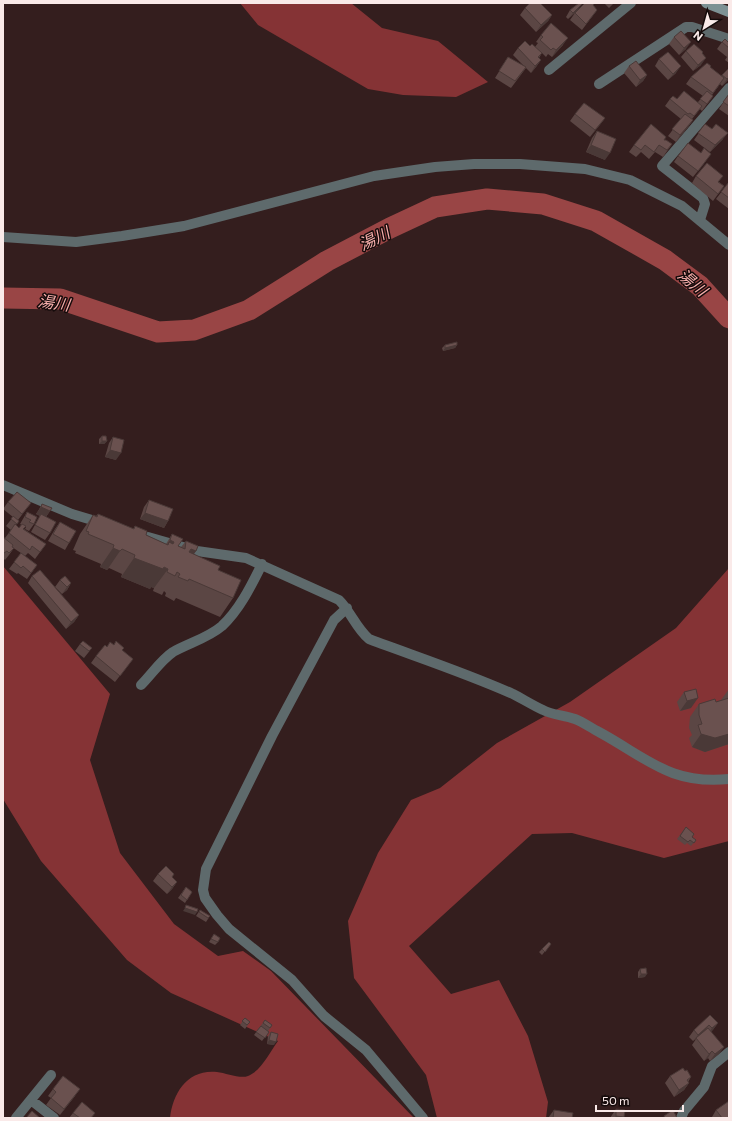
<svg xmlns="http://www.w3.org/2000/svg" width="732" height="1121" viewBox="0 0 732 1121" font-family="Commissioner,'Noto Sans JP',sans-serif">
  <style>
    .forest { fill: #853335 }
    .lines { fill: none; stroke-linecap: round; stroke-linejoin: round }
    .river { stroke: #994545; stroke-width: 21 }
    .street { stroke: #5e6a6c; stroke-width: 10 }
    .secondary { stroke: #7d9194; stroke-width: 10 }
    .wall { fill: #5b4644 }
    .shaded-wall { fill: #4a3937 }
    .building { fill: #6a514f; stroke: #4a3937 }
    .labels { text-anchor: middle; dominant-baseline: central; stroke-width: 3; stroke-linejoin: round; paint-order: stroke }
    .water-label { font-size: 16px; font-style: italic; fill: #f8afac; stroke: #150b0b }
  </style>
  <rect width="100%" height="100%" fill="#341e1e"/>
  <!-- forest -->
  <path class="forest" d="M240 3H351L382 28 438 41 488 82 456 97 403 95 368 89 258 25Z
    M3 566 110 694 90 760 120 853 174 924 218 956 243 951 271 971 414 1118H170C173 1092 188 1069 217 1072 226 1073 240 1079 248 1076 262 1070 269 1053 278 1041L171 993 127 960 41 861 3 799Z
    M729 568V841L664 858 572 833 532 834 409 946 451 994 499 980 528 1036 548 1102 546 1118H437L426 1075 354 978 348 921 378 853 411 800 440 788 497 743 570 702 676 628Z"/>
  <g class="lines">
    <!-- river -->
    <path class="river" d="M3 298 60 299 158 332 194 330 249 310 327 261 390 228 435 207 487 199 543 204 596 221 665 260 700 286 729 318"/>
    <!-- street -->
    <path class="street" d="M549 70 631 3
      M599 84 686 27H692L729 39
      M700 220 705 204 703 198 662 166 729 88
      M3 237 76 242 122 236 184 226 374 176 435 167 474 164H520L585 169 630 180 682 206 729 245
      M3 485 72 514 102 523
      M148 537 197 551 246 558 339 600C351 612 356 628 369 639 417 657 466 673 513 694 523 699 532 705 543 710 552 715 564 715 575 719 583 722 591 728 599 732 647 758 670 785 729 779
      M347 608 334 620 272 736 206 869 203 890 205 898 217 915 229 929 292 980 324 1016 366 1050 423 1118
      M141 685C151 675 161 660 173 652 189 643 208 638 222 626 240 609 251 586 262 564
      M31 1100 54 1118
      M16 1118 51 1075
      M681 1118 684 1111 704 1087 712 1066 729 1052"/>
    <!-- secondary -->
    <path class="secondary" d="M706 3 729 12"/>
  </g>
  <!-- wall -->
  <path class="wall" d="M604 3H614L609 8Z
    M593 6 597 10 582 30 570 20 575 13 568 19 566 17 570 10 579 9Z
    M525 8 552 15 548 21 536 32 520 15Z
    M541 35 563 45 552 57 548 54 546 57 542 53 539 58 541 60 536 67 531 73 526 68 511 88 495 78 508 57 524 66 513 55 518 48 530 46 535 47 538 43 536 42Z
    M674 37 686 49 679 55 669 44Z
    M722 42 729 43V63L725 60 727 57 717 49Z
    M686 51 703 52 702 53 701 65 693 71 681 57Z
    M659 59 676 73 668 80 655 66Z
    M629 66 647 75 643 81 636 87 624 73Z
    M710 67 721 76 729 68V79L722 86 720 84 712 95 713 96 702 111 700 109 692 119 693 120 688 127 676 142 668 136 681 119 665 106 670 99H677L698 102 703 96 686 84 691 77Z
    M729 94V116L719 109Z
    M575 114 605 118 590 137 570 121Z
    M705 124 712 129 723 139 710 152 694 140Z
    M597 131 605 160 586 152 592 138Z
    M664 140 672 144 663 157 655 152 649 159 641 152 636 157 629 152 634 145Z
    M678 156 706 161 693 177 674 162Z
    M696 176 719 182 724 186 713 201 692 183Z
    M729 182V209L716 199Z
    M445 345H457L455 348 443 351 442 348Z
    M102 436 107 441 104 444H99V439Z
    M113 437 116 460 105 457 109 443Z
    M149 500 168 521 164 528 140 519 144 507Z
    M8 502 31 503 18 520 19 521 16 525 19 528 22 525 20 524 27 512 34 524 29 531 25 529 26 527 25 526 24 529 46 544 35 559 28 553 25 556 37 565 27 579 18 573 17 574 9 569 21 553 12 547 14 548 9 555 5 560 3 558V537L5 538 11 530 6 526 13 517 3 509Z
    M42 504 50 511 46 517 50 533 45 540 31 532 40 516 36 514 38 511Z
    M98 514 133 529 135 526 146 535 166 544 172 534 178 546 181 547 186 541 196 551 194 554 218 570 233 598 220 617 176 598 174 601 165 596 166 593 164 591 162 595 153 591 154 588 151 587 150 589 121 577 122 574 109 568 107 570 100 567 101 564 75 553 76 551 73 550 80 534 93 515 96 516Z
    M60 522 69 543 65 550 48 541 55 529Z
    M32 576 79 615 74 622 66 629 28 583Z
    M60 580 71 583 67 590 62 594 55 587Z
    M80 644 92 648 84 658 75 651Z
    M107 647 122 651 133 659 115 682 91 663 96 656Z
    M729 689V744L705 752 692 747 689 738 692 735 689 728 690 717 699 704 716 702 721 700Z
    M684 692 691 708 680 711 677 702Z
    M686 827 692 837 696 840 691 846 687 843 685 845 677 839Z
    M158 874H174L172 877 177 882 172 889 167 894 153 881Z
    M186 887 192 892 185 903 178 898Z
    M200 910 210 916 206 922 196 916Z
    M214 934 218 942 215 945 209 942Z
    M551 944 542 955 539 952 542 949Z
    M640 969 645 977 638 978V972Z
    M710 1015 718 1023 711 1032 719 1054 710 1061 708 1058 704 1061 692 1045 696 1039 693 1041 689 1037 694 1030Z
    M245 1018 250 1022 245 1029 240 1025Z
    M265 1020 272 1025 268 1031 269 1032 262 1041 254 1035Z
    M271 1032 274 1045 267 1044 268 1036Z
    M685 1071 691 1077 688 1082 689 1083 684 1090 674 1097 665 1083 670 1076Z
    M53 1089 75 1096 60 1115 46 1105 51 1098 48 1096Z
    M616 1109 624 1117 623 1118H610Z
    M554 1110 572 1118H548Z
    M716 1110 729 1118H713L712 1117Z
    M73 1113 92 1118H69Z"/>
  <!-- shaded-wall -->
  <path class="shaded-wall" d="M582 4 577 11 568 19 573 13Z
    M552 15 548 21 536 32 541 25Z
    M568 38 563 45 552 57 556 50Z
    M691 42 686 49 679 55 684 48Z
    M706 58 701 65 693 71 698 65Z
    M541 60 536 67 531 73 535 66Z
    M681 66 676 73 668 80 673 74Z
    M647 75 643 81 636 87 640 80Z
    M729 77V79L722 86 727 79Z
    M605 118 600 125 590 137 595 130Z
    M693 120 688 127 676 142 680 135Z
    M728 133 723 139 710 152 715 145Z
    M591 145 610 153 605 160 586 152Z
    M457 345 455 348 443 351 445 348Z
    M102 441H107L104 444H99Z
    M110 450 121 453 116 460 105 457Z
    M41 507 50 511 45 518 36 514Z
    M145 513 168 521 164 528 140 519Z
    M170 540 174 542 161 561 169 542 157 559Z
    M113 548 120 551 107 570 100 567Z
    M191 549 196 551 182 570Z
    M134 558 168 569 154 588 151 587 150 589 121 577Z
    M71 583 67 590 62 594 67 587Z
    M79 615 74 622 66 629 71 622Z
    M698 698 691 708 680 711 687 701Z
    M701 734H729V744L705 752 692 747Z
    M177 882 172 889 167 894 172 887Z
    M185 908 197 912 195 915 183 911Z
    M641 974H647L645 977 638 978Z
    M718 1023 713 1030 707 1035 712 1028Z
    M709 1025 704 1032 693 1041 698 1035Z
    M269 1040 276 1042 274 1045 267 1044Z
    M724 1047 719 1054 710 1061 715 1054Z
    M712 1051 708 1058 704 1061 709 1054Z
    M689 1083 684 1090 674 1097 679 1090Z
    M80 1089 75 1096 60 1115 64 1109Z
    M616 1116 624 1117 623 1118H614Z"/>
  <!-- building -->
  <path class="building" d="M530 3H540L552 15 541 25 525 8Z
    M579 3H581L582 4 573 13 570 10Z
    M585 3H595L593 5 597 10 586 24 575 13Z
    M551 23 568 38 556 50 553 48 551 50 540 40 543 37 541 35Z
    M681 31 691 42 684 48 674 37Z
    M725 39 729 43V48L722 42Z
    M525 41 530 46 532 44 542 53 538 57 541 60 535 66 518 48Z
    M694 44 703 52 702 53 706 58 698 65 686 51Z
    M668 52 681 66 673 74 659 59Z
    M508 57 526 67 515 81 499 71Z
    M636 61 647 75 640 80 629 66Z
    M707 63 711 66 710 67 724 78 713 93 691 77Z
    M729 68V77L727 79 722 75Z
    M684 91 702 106 694 116 690 113 688 114 670 99 673 96 677 99Z
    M707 91 713 96 707 104 700 99Z
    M729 94V106L723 102Z
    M584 103 605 118 595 130 575 114Z
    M685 114 693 120 680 135 672 129Z
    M651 124 666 137 664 140H666L672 144 667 150 659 145 654 152 645 145 641 150 634 145Z
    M705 124 712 129 716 124 728 133 715 145 698 133Z
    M597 131 616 139 610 153 591 145Z
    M688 143 701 153 704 148 711 154 698 171 678 156Z
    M707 163 723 176 718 182 724 186 718 194 696 176Z
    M729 182V198L721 192Z
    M457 342V345L445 348V345Z
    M102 436H106L107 441H102Z
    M113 437 124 440 121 453 110 450Z
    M17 492 31 503 22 514 8 502Z
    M149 500 173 509 168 521 145 513Z
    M42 504 52 508 50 511 41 507Z
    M27 512 37 517 34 524 29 522 31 520 25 517Z
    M41 514 56 522 50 533 35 525Z
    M98 514 134 529 135 526 147 531 146 535 168 545 169 542 173 544 174 542 170 540 172 534 183 539 178 546 185 549 186 541 198 546 196 551 191 549 189 552 220 566 218 570 241 580 233 598 189 579 188 581 178 577 180 574 177 572 175 576 167 572 168 569 164 567 163 569 134 558 135 555 122 549 120 551 113 548 114 545 88 534 89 532 86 531 93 515 97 517Z
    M13 516 19 521 17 524 11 519Z
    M60 522 76 531 69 543 53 534Z
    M15 524 19 528 22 524 26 526 23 529 46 544 40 552 32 546 30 550 9 533Z
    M3 537 13 545 12 547 14 548 9 553 7 551 4 553 3 552Z
    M21 553 37 565 31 573 23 566 21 568 14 562Z
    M40 570 79 615 71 622 32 576Z
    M65 576 71 583 67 587 60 580Z
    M83 641 92 648 89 651 80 644Z
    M116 641 124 648 122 650 133 659 120 676 96 656 105 645 107 647 110 642 114 645Z
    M696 689 698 698 687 701 684 692Z
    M729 698V734L715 738 701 734 698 725 702 724 699 715V704L715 699 716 702Z
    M686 827 694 834 692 837 696 840 694 843 690 840 688 842 680 836Z
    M166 866 174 874 172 877 177 882 172 887 158 874Z
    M186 887 192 892 187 900 181 895Z
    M186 905 198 909 197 912 185 908Z
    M200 910 210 916 208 918 199 912Z
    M214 934 220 938 218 942 211 939Z
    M549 942 551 944 545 952 542 949Z
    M646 968 647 974H641L640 969Z
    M710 1015 718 1023 712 1028 709 1025 698 1035 694 1030Z
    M245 1018 250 1022 247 1025 242 1021Z
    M265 1020 272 1025 270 1028 263 1023Z
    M261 1026 269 1032 265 1038 256 1032Z
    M708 1028 724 1047 715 1054 712 1051 709 1054 696 1038Z
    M271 1032 278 1034 276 1042 269 1040Z
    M683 1068 685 1071 687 1070 691 1077 687 1080 689 1083 679 1090 670 1076Z
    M63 1076 80 1089 64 1109 51 1098 56 1092 53 1089Z
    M729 1101V1118H722L716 1110Z
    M82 1102 95 1113 91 1118H80L73 1113Z
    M616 1109 625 1110 624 1117 616 1116Z
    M554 1110 573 1113 572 1118H553Z
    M673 1110 677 1118H665L664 1116Z
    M32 1111 40 1118H26Z"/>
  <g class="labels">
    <!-- water labels -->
    <g class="water-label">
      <text transform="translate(374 238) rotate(-26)">湯川</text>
      <text transform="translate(693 282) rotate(40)">湯川</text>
      <text transform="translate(54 302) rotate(8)">湯川</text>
    </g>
  </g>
  <!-- border -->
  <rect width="732" height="1121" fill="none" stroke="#faeae9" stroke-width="8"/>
  <!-- north arrow -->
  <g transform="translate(704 28) rotate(217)" stroke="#150b0b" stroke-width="3" paint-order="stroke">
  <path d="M0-3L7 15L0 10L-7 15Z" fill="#faeae9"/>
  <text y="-6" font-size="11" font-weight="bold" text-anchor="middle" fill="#faeae9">N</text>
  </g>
  <!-- scale -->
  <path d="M596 1105v6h87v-6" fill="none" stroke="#faeae9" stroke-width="2"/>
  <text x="602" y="1105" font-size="12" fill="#faeae9" stroke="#150b0b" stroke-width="3" paint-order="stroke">50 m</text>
</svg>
